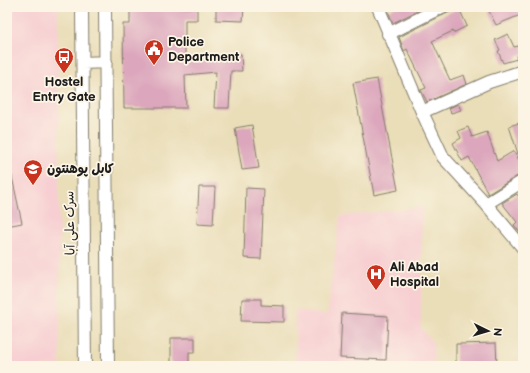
<svg xmlns="http://www.w3.org/2000/svg" width="530" height="373" viewBox="0 0 530 373" font-family="'Balsamiq Sans','Playpen Sans Arabic',sans-serif">
  <style>
    .built { fill: #f7cfd2 }
    .building { fill: #dca6bc }
    .lines { fill: none; stroke-linecap: round; stroke-linejoin: round }
    .minor-casing { stroke: #837d6a; stroke-width: 14 }
    .minor { stroke: #fff; stroke-width: 12 }
    .labels { text-anchor: middle; dominant-baseline: central; stroke-width: 3.5; stroke-linejoin: round; paint-order: stroke }
    .poi-label { font-size: 13px; font-weight: bold; fill: #1c1c1c; stroke: #fcf5e5; text-anchor: start }
    .street-label { font-size: 13px; fill: #1c1c1c; stroke: #fcf5e5 }
  </style>
  <rect width="100%" height="100%" fill="#fcf5e5"/>
  <filter id="ink" filterUnits="userSpaceOnUse"><feTurbulence type="fractalNoise" baseFrequency=".025" numOctaves="2"/><feDisplacementMap in="SourceGraphic" scale="8" xChannelSelector="R" yChannelSelector="G"/><feConvolveMatrix kernelMatrix="1 2 1 2 8 2 1 2 1" color-interpolation-filters="sRGB"/></filter>
  <filter id="wash" filterUnits="userSpaceOnUse"><feTurbulence type="fractalNoise" baseFrequency=".012" numOctaves="4" result="noise"/><feDisplacementMap in="SourceGraphic" scale="16" xChannelSelector="R" yChannelSelector="G"/><feGaussianBlur stdDeviation="0.9" result="paint"/><feColorMatrix in="noise" values="0 0 0 0 0 0 0 0 0 0 0 0 0 0 0 0 0 1.4 0 .05"/><feComposite in="paint" operator="in"/></filter>
  <g filter="url(#wash)">
    <rect width="100%" height="100%" fill="#eadeb9"/>
    <!-- built -->
    <path class="built" d="M7 7H58L60 366H7Z
      M422 207 421 328 433 343 434 366H296L295 310 327 315 340 216Z"/>
    <g id="blocks">
      <!-- building -->
      <path class="building" d="M130 7 197 8V20H185V58L241 54 242 71H231L229 108H214L216 72 185 75 186 108H124L123 24H130Z
        M216 7H244L243 21 216 20Z
        M395 7H418L419 10 393 23 388 11Z
        M487 7H523V14L496 25Z
        M459 8 467 26 453 33V31L432 41 450 80 464 75 467 84 427 102 421 90 426 88 407 49 404 51 399 37 439 17Z
        M508 34 514 47 523 45V54L516 56 517 59 503 63 498 51 500 50 495 40Z
        M377 79 398 190 374 195 353 83Z
        M458 104 461 110 451 113 449 108Z
        M523 122V162L521 163 509 126Z
        M252 125 259 168 242 170 235 128Z
        M468 127 472 137 487 132 497 161 514 151 523 167V174L519 175 488 194 469 157 462 161 453 143 461 138 458 131Z
        M7 172H11L22 223 7 226Z
        M199 187H215L213 225 197 224Z
        M246 188 264 189 261 259 244 258Z
        M517 194 523 202V236L514 225 517 222 502 203Z
        M242 299H261V305L284 306V322L241 321Z
        M342 313 388 316 386 360 340 358Z
        M171 338H195V352H189V366H171Z
        M496 343 497 366H456V344Z"/>
    </g>
  </g>
  <g filter="url(#ink)">
    <use href="#blocks" fill-opacity="0" stroke="#837d6a" stroke-width="1"/>
    <g class="lines">
      <!-- minor casing -->
      <g class="minor-casing">
        <path id="minor" d="M82 7 85 366
          M105 7 108 366
          M378 7 422 112 443 157 486 204 523 248
          M388 34 442 7
          M83 63 106 62
          M422 112 489 82 523 71
          M486 204 523 181"/>
      </g>
      <!-- minor -->
      <use href="#minor" class="minor"/>
    </g>
  </g>
  <!-- icons -->
  <defs>
    <g id="civic-pin" transform="scale(1)"><path d="M0 17L-7.5 6A9.5 9.5 0 1 1 7.5 6Z" fill="#c8321e" stroke="#fcf5e5"/><path d="M-.6-6.5H3V-4.5H.6V-3L4-1V1h2V6H-6V1h2V-1L-.6-3ZM-1.2 2.5V6h2.4V2.5Z" fill="#fff"/></g>
    <g id="bus-pin" transform="scale(1)"><path d="M0 17L-7.5 6A9.5 9.5 0 1 1 7.5 6Z" fill="#c8321e" stroke="#fcf5e5"/><path d="M-5-6H5V4H4V6H2V4H-2V6H-4V4H-5ZM-3.5-4V0h7V-4ZM-3.5 1.2v1.5H-2V1.2ZM2 1.2v1.5H3.5V1.2Z" fill="#fff"/></g>
    <g id="university-pin" transform="scale(1)"><path d="M0 17L-7.5 6A9.5 9.5 0 1 1 7.5 6Z" fill="#c8321e" stroke="#fcf5e5"/><path d="M0-5L7-2L0 1L-7-2ZM-4 1L0 2.5L4 1V4Q0 6-4 4Z" fill="#fff"/></g>
    <g id="hospital-pin" transform="scale(1)"><path d="M0 17L-7.5 6A9.5 9.5 0 1 1 7.5 6Z" fill="#c8321e" stroke="#fcf5e5"/><path d="M-5-5h3v3.5h4V-5h3V5h-3V1.5h-4V5h-3Z" fill="#fff"/></g>
  </defs>
  <g fill-rule="evenodd">
    <use href="#civic-pin" x="154" y="49"/>
    <use href="#bus-pin" x="64" y="57"/>
    <use href="#university-pin" x="33" y="169"/>
    <use href="#hospital-pin" x="376" y="274"/>
  </g>
  <g class="labels">
    <!-- poi labels -->
    <g class="poi-label">
      <text x="168" y="42">Police<tspan x="168" dy="15">Department</tspan></text>
      <text x="64" y="82" text-anchor="middle">Hostel<tspan x="64" dy="15">Entry Gate</tspan></text>
      <text x="47" y="169">کابل پوهنتون</text>
      <text x="390" y="267">Ali Abad<tspan x="390" dy="15">Hospital</tspan></text>
    </g>
    <!-- street labels -->
    <g class="street-label">
      <text transform="translate(70 223) rotate(-91)">سرک علی آبا</text>
    </g>
  </g>
  <!-- margin -->
  <rect width="530" height="373" fill="none" stroke="#fcf5e5" stroke-width="24"/>
  <!-- north arrow -->
  <g transform="translate(488 331) rotate(95)" stroke="#fcf5e5" stroke-width="3" paint-order="stroke">
  <path d="M0-3L7 15L0 10L-7 15Z" fill="#1c1c1c"/>
  <text y="-6" font-size="11" font-weight="bold" text-anchor="middle" fill="#1c1c1c">N</text>
  </g>
</svg>
